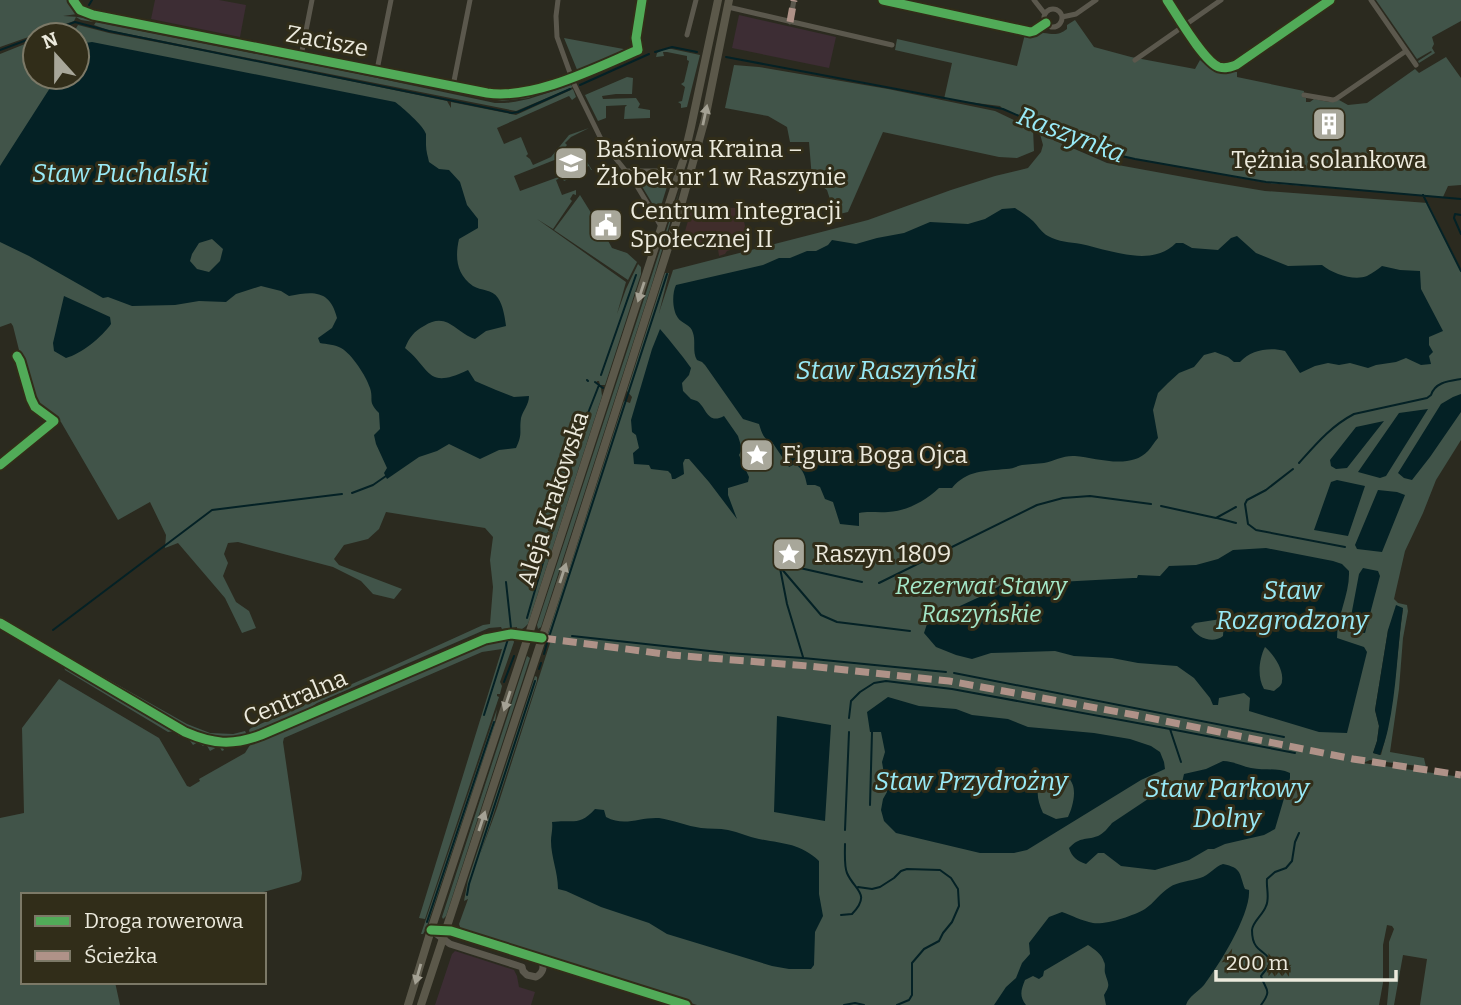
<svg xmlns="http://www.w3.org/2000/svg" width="1461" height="1005" viewBox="0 0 1461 1005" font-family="Bitter,serif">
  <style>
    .commercial { fill: #3d2d34 }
    .industrial { fill: #402d2b }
    .green { fill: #415449; fill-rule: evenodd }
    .water { fill: #042125; fill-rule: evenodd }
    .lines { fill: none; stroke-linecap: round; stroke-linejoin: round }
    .stream { stroke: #042125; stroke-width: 2 }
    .minor { stroke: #5b584d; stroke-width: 5 }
    .tertiary { stroke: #5b584d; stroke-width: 7 }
    .secondary { stroke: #5b584a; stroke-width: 8 }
    .quiet { stroke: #af9288; stroke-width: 7; stroke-dasharray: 14 7; stroke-linecap: butt }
    .cycleway-casing { stroke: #312d19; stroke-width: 13 }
    .cycleway { stroke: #51ab58; stroke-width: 9 }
    .oneway { fill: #a4a194 }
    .labels { text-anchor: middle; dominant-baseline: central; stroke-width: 6; stroke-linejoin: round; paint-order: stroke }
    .street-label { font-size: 24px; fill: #eceadd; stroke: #312d19 }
    .poi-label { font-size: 24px; fill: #eceadd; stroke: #312d19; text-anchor: start }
    .park-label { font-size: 24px; font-style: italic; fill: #a4e8c9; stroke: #312d19 }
    .water-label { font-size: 26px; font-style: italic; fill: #98e9f6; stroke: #312d19 }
  </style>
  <rect width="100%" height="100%" fill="#2b2a1f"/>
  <!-- commercial -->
  <path class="commercial" d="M155 0H219L246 5 240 37 151 19Z
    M739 15 836 37 829 68 732 48Z
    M455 951 514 970 517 976 519 987 535 992 531 1005H435L452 954Z"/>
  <!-- industrial -->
  <path class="industrial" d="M692 207 741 208 749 244 727 251 725 254 719 256 718 249 681 245Z"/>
  <!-- green -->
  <path class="green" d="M0 0H69L75 12 84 16 310 61 309 62 109 22 77 14 63 16C74 17 85 16 94 22L81 20 76 17 74 21 0 47Z
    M1376 0H1461V21L1432 37 1434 44 1432 48 1435 53 1419 63 1418 61 1432 52 1431 51 1417 59Z
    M1075 20 1094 47 1131 57 1195 69 1200 60C1214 71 1220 72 1237 72V77L1304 91 1303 97 1306 98V102H1310L1314 99 1329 102 1339 100 1348 105 1367 103 1415 69 1419 73 1446 57 1461 78V185L1448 186 1443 197 1268 183 1135 159 1100 151 1003 109 1000 106 944 99 952 63 895 50 897 39 1017 66 1025 34C1032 35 1037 33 1043 33 1054 34 1058 36 1067 29V25Z
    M96 22 354 73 495 103C520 104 541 95 565 87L564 85 560 86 557 85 569 83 573 87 516 111 108 30 94 25Z
    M78 25 109 33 240 58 447 101 451 108V102L516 115 573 89 576 97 572 100 569 96 497 128 504 144 521 137 528 154 526 156 530 159 533 165 551 157 569 135 589 128 571 137 565 143 567 145 561 153 562 157 514 176 520 191 564 175 566 177 571 176 572 171 585 166 584 164 587 162 592 170H591L589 166 574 172 575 176 564 181 562 177 556 180 562 195 576 190V195L573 194 570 199 572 201 553 229 537 219 626 282 617 314 626 289 638 264 641 267V274L605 385H600L599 381H597L596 383 601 388 602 396 528 624C525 627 522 630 517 630V627L502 629 501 627 489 628 317 703 310 708 250 734 249 730 251 728 384 670 483 625 490 624 493 587 490 560 493 537 485 528 386 512 379 529 368 539 344 545 334 559 339 565 402 589 394 599 373 594 361 581 333 567 238 542 228 543 224 554 228 563 223 576 236 602 249 611 256 628 242 633 225 598 178 543 165 548 166 535 150 502 118 520 61 422 32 402 13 326 11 323 0 327V54L35 40V77H77V35H72Z
    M564 38 629 50 578 72Z
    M667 48 700 55 687 107 681 108V104L678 102 682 101 685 87 681 84 684 82 689 61 687 60V56L667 52H663L664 56 656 57 657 53Z
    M734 65 759 67 888 89 995 111 1033 129 1034 151 1017 158 999 157 883 132 848 212 835 215 827 190 812 179 809 142H790L787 127 768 116 725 108Z
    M355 69 497 97 523 96 555 86 552 89 528 98 502 101 371 75 355 71Z
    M627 77 633 78 632 94H616L602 96 603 99 636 98 640 104 638 108 650 110V118L624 119 625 107 627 105 606 106V118L598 121 585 95Z
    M1040 134 1107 163 1211 182 1265 191 1428 203 1461 270V440L1436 480 1423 513 1405 551 1394 599 1398 603 1407 605 1408 611 1403 638 1399 689 1390 752 1424 758 1426 767 1370 760 1363 763 1461 777V1005H1420L1427 959 1403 955 1394 1005H1387L1389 983V942L1394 929 1392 926 1387 925 1383 945V983L1379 1005H697L461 930 459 924 468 899 464 901 468 880 535 676 537 677V681L481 852 497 808 552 637 548 634 624 401 630 403 632 397 627 391 665 273H669L659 313 673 270 868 220 951 190 995 176 1028 168 1041 152 1043 145ZM1403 609C1396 658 1395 707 1381 755L1373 753 1377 741 1379 726 1375 710 1388 630Z
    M646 175H660L661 178 665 176 670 177 660 209 655 208 640 183 642 178Z
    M680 189 652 284 541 627 538 629 537 625Z
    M580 195 593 216V219C596 225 601 227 602 234L605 235 612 248 627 253 637 262 628 280 554 230Z
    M0 616 56 650 187 724 210 733 233 734 245 731 247 735C229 740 210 738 193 730L47 646 6 622Z
    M506 637 513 638 514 642 500 682 502 686 500 694H497V696L499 697 425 919 419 918 502 649 482 652 284 738 283 742 302 873 301 880 299 882 253 895H23V982H115L120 1005H0V818L24 813 22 728 59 679 159 738 187 786 190 787 200 781 199 779 245 753 250 745 471 647 488 641Z
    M527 656 530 658 446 916 443 919 442 917Z
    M66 666 185 735 202 742 222 746 224 750 222 751 219 746 210 751 206 744 203 746 198 742 193 745 188 738H186L184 735 179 736 175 731 168 732 65 670 64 667Z
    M497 709 494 727 426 929 423 934H421Z"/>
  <!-- water -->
  <path class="water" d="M92 42 395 102C402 107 424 126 426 134 426 136 426 144 426 145 426 151 428 157 429 162L439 169 449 170 460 182 467 205 478 219V228L459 239C455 257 456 274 473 286 481 291 492 289 498 298 503 305 505 318 506 326L486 331 475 339C455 332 447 311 424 326 414 331 409 338 405 348 432 370 426 390 468 370L475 381 496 390 514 397 529 396C529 405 523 410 521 418 519 433 523 433 516 448L499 450 480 459 449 444 437 451 419 457 387 479 384 473 387 468 376 444 374 435 380 429 379 413C367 401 374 400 370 388 366 376 352 354 341 348 336 345 326 344 320 343L318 338 332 328 337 318C330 290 314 291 289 296L281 291 261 286 236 294 226 302 199 301 175 305 132 306 108 297 103 298 29 256 0 242V166L57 77H77V48L85 43ZM212 239 223 249 220 261 209 272 197 269 190 261 192 254 199 243Z
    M1015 208C1021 212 1028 216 1033 221 1038 226 1042 233 1048 236 1059 242 1069 242 1081 244 1110 250 1152 268 1176 243H1183L1192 248 1218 250 1231 238 1237 236 1256 253 1288 266 1322 265C1333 274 1354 281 1367 276 1373 273 1378 269 1382 266L1400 270 1420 271 1421 289 1443 331 1429 337V345L1433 352 1429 356 1431 364 1421 365 1406 358 1396 362 1376 365 1368 368 1350 363 1339 365 1328 363 1315 366 1300 373 1285 351C1269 347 1251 350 1240 362H1234L1228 357 1215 352 1204 355 1194 367 1179 373 1168 383 1158 393 1153 410 1158 438C1154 442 1152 447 1148 451 1130 470 1097 458 1075 456 1064 455 1054 461 1044 463 1037 464 1029 464 1022 465 1017 466 1012 469 1006 469 985 471 967 470 952 488H939C925 501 907 511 888 512 878 513 869 511 859 513V526L840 524 833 502 825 499 820 487 815 485H807C805 476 804 470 795 464L789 467 772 442C763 439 762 433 759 424L743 419 705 365 702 362 697 360C692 352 696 342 693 333 691 324 682 324 678 318 672 310 672 293 676 285L763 265 779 258H790L807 251H816L828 245 832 240 856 244 877 238 904 233 930 222 968 224 985 219 1002 209Z
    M64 296 110 317 111 324C102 337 81 354 66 358L54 351 53 343Z
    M660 329C671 342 681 354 691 368L689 375 682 383 683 391C683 391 691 399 691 399 693 400 695 400 697 401 707 408 707 425 724 416L738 436 742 449 739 455 749 477 748 482 728 488V495L737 519 709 482 689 459H685L683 463 684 474 675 479H672L671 474 668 471 651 469 649 465 634 464 633 453 639 448 636 435 632 432 631 420 652 349Z
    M1461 394V412L1430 457 1412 480 1404 478 1398 473 1441 404 1453 397Z
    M1428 409 1386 476 1380 478 1358 472 1399 413Z
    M1384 421 1347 468 1336 469 1331 466 1330 460 1356 427Z
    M1337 480 1365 486 1348 536 1314 530 1331 482Z
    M1378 490 1397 492 1405 495 1382 552 1357 549 1355 545Z
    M1266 548 1333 561 1342 564 1349 571C1350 594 1337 615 1337 638L1364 647 1367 652 1347 733 1319 732 1249 711 1250 698 1244 693 1219 698 1218 705H1213L1210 698 1194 678 1177 666 1138 663 1112 658 1074 656 1055 651 991 653 972 659 956 655 936 647 924 633 927 624 934 618 988 593 1001 585C1014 587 1028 589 1040 583L1133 578H1137L1138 575 1160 576 1169 566 1196 565 1218 559 1233 550ZM1221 619 1224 621 1223 636C1213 644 1197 638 1191 627L1195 623ZM1265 647C1273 654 1284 669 1282 681 1282 686 1278 687 1274 691L1264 689C1257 677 1259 659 1265 647Z
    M1363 568 1378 571 1380 576 1365 633 1355 632 1349 627 1359 574Z
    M1396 605 1403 608C1397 648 1397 689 1388 729 1386 738 1383 747 1380 755L1373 753 1377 741 1379 726 1375 710 1388 630Z
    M888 697 919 706 956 709 972 715 1008 719 1028 727 1094 733 1130 739 1151 746 1160 752 1164 762 1165 769 1141 780 1027 850 1014 853H980L896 833 884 821 881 810 883 799 887 792 882 762 885 752 881 732H870L867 712ZM1055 774C1057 774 1065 776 1067 777 1079 785 1073 807 1068 817L1056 819 1043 813C1035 795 1034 781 1055 774Z
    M777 716 831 725 825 821 774 812Z
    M1223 761C1233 761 1241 766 1251 768 1264 771 1277 767 1290 773V778L1275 829 1264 835 1225 844 1214 849H1208L1189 860 1155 870 1121 866 1104 853H1098L1086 864C1077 861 1072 857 1069 848 1081 836 1084 841 1098 836 1103 834 1108 828 1112 823L1166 787H1181L1184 774 1206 769Z
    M595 809 604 810 606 817C625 827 639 817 659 818 673 820 687 826 701 828 710 829 719 828 728 830 739 832 748 837 759 839 783 844 800 843 819 861V894L823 916 815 932 814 965 811 969H789L772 966 667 934 649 923 601 907 566 891 558 889C558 872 551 857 551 841 551 835 553 829 552 822 573 819 579 827 595 809Z
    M1223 864C1242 868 1239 873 1245 889L1249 890C1251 914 1219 965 1204 985 1198 992 1189 996 1186 1005H1106L1104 995C1111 984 1108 984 1105 973 1104 969 1106 965 1104 962 1102 954 1094 949 1088 945L1044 971 1043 976 1039 979 1033 976 1025 980C1021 990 1019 996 1026 1005H994L1006 987 1016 978 1022 963 1030 954 1029 943 1049 917 1062 912C1071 915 1082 921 1093 923 1106 925 1133 916 1145 909 1154 903 1160 893 1170 887 1177 882 1191 881 1200 878 1210 875 1214 867 1223 864Z"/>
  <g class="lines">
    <!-- stream -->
    <path class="stream" d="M89 5 92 0
      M40 35 75 22 109 31 512 113 518 112 570 89
      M0 50 35 37
      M655 52 672 47 697 52
      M726 57 1003 109 1100 151 1135 159 1266 182 1461 199
      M580 85 649 54
      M1423 195 1461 271
      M1461 215 1455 214 1454 218 1461 234
      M601 375 636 275
      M587 380 588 381
      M595 382 603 388
      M1299 463C1316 444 1331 426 1354 414L1427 398 1431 395C1435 382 1449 381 1461 379
      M1293 469 1266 490 1247 500 1245 504 1248 524 1256 530 1345 547
      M352 493 373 485 386 476
      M1161 506 1216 518 1236 507
      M1217 518 1236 523
      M780 567 821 615 837 622 910 631
      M781 567 791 566 862 582
      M780 568 787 604 803 657
      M506 582 511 628
      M879 583 1037 505 1063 498 1090 496 1151 504
      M527 618 581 431 599 385
      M0 628 14 637
      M53 630 212 510 342 494
      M550 634 667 274
      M572 636 728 653 803 658 946 672
      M16 638 60 664
      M544 654 547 643
      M65 667 170 729
      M539 669 541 663
      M954 673 1284 737
      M504 682 514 656
      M484 715 508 639
      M849 718 851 701 860 692 874 683 886 681 952 689 1170 729
      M1181 762 1170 729 1295 753
      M870 805 872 732
      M845 830 849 732
      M858 887 872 889 880 887 894 878 901 871 907 869 940 870 951 878 958 889 959 906 952 922 943 933 939 941 924 949 912 963V995L909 1000 897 1005
      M467 895 469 884 535 681
      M841 915 852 914C872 893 854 890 847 873 844 866 845 852 845 844
      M427 922 494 722
      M844 1005 855 1003 864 1005
      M1261 1005C1273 989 1265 990 1261 976 1263 973 1266 970 1268 967 1274 956 1261 953 1256 946 1253 942 1252 935 1252 930 1253 921 1263 915 1266 906 1270 898 1266 888 1267 879L1275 872 1286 868 1292 861 1295 842 1299 833"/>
    <!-- minor -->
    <path class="minor" d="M73 0 80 10 93 15 487 93C533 100 596 68 638 50L636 38 642 0
      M558 0 556 16 557 37 574 84 603 143 634 181 662 228
      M883 0 1030 32 1034 31 1046 23
      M1034 0 1045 14
      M1167 0C1177 15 1204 62 1219 67 1226 69 1230 67 1236 65L1330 0
      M1371 0 1416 65
      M728 7 892 45
      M1044 18a9 9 0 1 1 18 0a9 9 0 1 1-18 0Z
      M1062 17 1076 14 1096 0
      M790 22 794 0
      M687 35 696 0
      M301 56 312 0
      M1135 60 1221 0
      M377 70 391 0
      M453 86 470 0
      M1304 95 1333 100 1336 99 1406 51
      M626 171H672L689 181
      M0 465 54 421 35 407 31 399 20 361 17 356
      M0 623 185 732C213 744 232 746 261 735L485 639 511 634 542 638"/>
    <!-- tertiary -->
    <path class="tertiary" d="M431 930 451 931 686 1005
      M431 930 450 944 522 967
      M522 967 523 971 527 975 536 977C543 973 545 967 541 960"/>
    <!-- secondary -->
    <path class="secondary" d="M408 1005 431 930 528 637 683 161 691 127 718 0
      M421 1005 563 575 677 220 705 119 729 0"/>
    <!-- quiet -->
    <path class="quiet" d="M790 22 794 0
      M542 638 672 655 808 666 949 681 1135 715 1353 759 1461 775"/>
    <!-- cycleway casing -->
    <g class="cycleway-casing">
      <path id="cycleway" d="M73 0 80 10 93 15 487 93C533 100 596 68 638 50L636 38 642 0
        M883 0 1030 32 1034 31 1046 23
        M1167 0C1177 15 1204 62 1219 67 1226 69 1230 67 1236 65L1330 0
        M0 465 54 421 35 407 31 399 20 361 17 356
        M0 623 185 732C213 744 232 746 261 735L485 639 511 634 542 638
        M431 930 451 931 686 1005"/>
    </g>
    <!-- cycleway -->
    <use href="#cycleway" class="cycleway"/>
  </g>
  <!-- one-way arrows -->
  <defs><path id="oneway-solid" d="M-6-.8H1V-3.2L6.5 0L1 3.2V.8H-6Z" transform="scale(1.75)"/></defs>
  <g class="oneway">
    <use href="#oneway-solid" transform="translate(705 115) rotate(-78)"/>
    <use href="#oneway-solid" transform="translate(641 292) rotate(108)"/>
    <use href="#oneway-solid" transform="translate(563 573) rotate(-72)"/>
    <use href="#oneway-solid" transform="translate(507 701) rotate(108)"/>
    <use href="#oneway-solid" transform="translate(482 821) rotate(-72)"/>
    <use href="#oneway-solid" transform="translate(418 974) rotate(106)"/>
  </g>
  <!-- icons -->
  <defs>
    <g id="building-square" transform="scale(1.75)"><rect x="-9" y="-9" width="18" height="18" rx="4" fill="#a8a79a" stroke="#312d19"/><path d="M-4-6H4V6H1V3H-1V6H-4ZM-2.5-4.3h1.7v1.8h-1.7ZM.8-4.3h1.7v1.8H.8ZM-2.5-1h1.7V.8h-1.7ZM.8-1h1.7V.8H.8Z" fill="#fff"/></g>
    <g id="school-square" transform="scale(1.75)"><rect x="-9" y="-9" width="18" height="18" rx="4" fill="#a8a79a" stroke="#312d19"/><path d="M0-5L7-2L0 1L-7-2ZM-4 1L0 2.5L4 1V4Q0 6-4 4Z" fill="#fff"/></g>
    <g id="civic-square" transform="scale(1.75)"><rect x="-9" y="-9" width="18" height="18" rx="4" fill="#a8a79a" stroke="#312d19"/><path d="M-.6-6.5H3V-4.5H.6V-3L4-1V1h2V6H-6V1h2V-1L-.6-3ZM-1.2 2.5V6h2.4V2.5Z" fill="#fff"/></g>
    <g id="sight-square" transform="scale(1.75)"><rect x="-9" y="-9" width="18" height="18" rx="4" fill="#a8a79a" stroke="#312d19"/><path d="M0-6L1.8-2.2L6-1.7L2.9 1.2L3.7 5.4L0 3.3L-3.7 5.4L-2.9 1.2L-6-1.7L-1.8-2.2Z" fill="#fff"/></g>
  </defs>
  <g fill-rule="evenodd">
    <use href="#building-square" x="1329" y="124"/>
    <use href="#school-square" x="571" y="163"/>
    <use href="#civic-square" x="606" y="225"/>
    <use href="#sight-square" x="757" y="455"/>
    <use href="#sight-square" x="789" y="554"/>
  </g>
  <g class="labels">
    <!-- street labels -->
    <g class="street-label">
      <text transform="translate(327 41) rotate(11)">Zacisze</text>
      <text transform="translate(553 499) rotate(-72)">Aleja Krakowska</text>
      <text transform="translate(295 698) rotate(-23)">Centralna</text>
    </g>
    <!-- poi labels -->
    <g class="poi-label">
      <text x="596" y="149">Baśniowa Kraina –<tspan x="596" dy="28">Żłobek nr 1 w Raszynie</tspan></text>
      <text x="1329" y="160" text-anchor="middle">Tężnia solankowa</text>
      <text x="630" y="211">Centrum Integracji<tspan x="630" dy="28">Społecznej II</tspan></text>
      <text x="782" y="455">Figura Boga Ojca</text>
      <text x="814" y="554">Raszyn 1809</text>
    </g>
    <!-- park labels -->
    <g class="park-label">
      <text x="981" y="586">Rezerwat Stawy<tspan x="981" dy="28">Raszyńskie</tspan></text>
    </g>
    <!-- water labels -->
    <g class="water-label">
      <text transform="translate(1071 135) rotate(21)">Raszynka</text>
      <text x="120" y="173">Staw Puchalski</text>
      <text x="886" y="370">Staw Raszyński</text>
      <text x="1292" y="590">Staw<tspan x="1292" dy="30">Rozgrodzony</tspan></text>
      <text x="971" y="781">Staw Przydrożny</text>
      <text x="1227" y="788">Staw Parkowy<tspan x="1227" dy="30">Dolny</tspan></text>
    </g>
  </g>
  <!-- legend -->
  <rect x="21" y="893" width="245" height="91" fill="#312d19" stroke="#7c7967" stroke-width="2"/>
  <rect x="35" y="916" width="35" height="10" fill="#51ab58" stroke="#7c7967" stroke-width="2"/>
  <text x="84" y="928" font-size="21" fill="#eceadd">Droga rowerowa</text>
  <rect x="35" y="951" width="35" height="10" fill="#af9288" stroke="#7c7967" stroke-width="2"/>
  <text x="84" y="963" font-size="21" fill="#eceadd">Ścieżka</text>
  <!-- north arrow -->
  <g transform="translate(56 56) rotate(339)"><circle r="33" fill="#312d19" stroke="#7c7967" stroke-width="2"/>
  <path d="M0-5L12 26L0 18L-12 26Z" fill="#a8a79a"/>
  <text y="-10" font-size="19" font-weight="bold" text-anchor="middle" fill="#eceadd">N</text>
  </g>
  <!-- scale -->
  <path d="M1216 970v10h180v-10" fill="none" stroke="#eceadd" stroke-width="3.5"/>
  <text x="1226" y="970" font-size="21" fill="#eceadd" stroke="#312d19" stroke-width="5" paint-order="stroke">200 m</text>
</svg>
